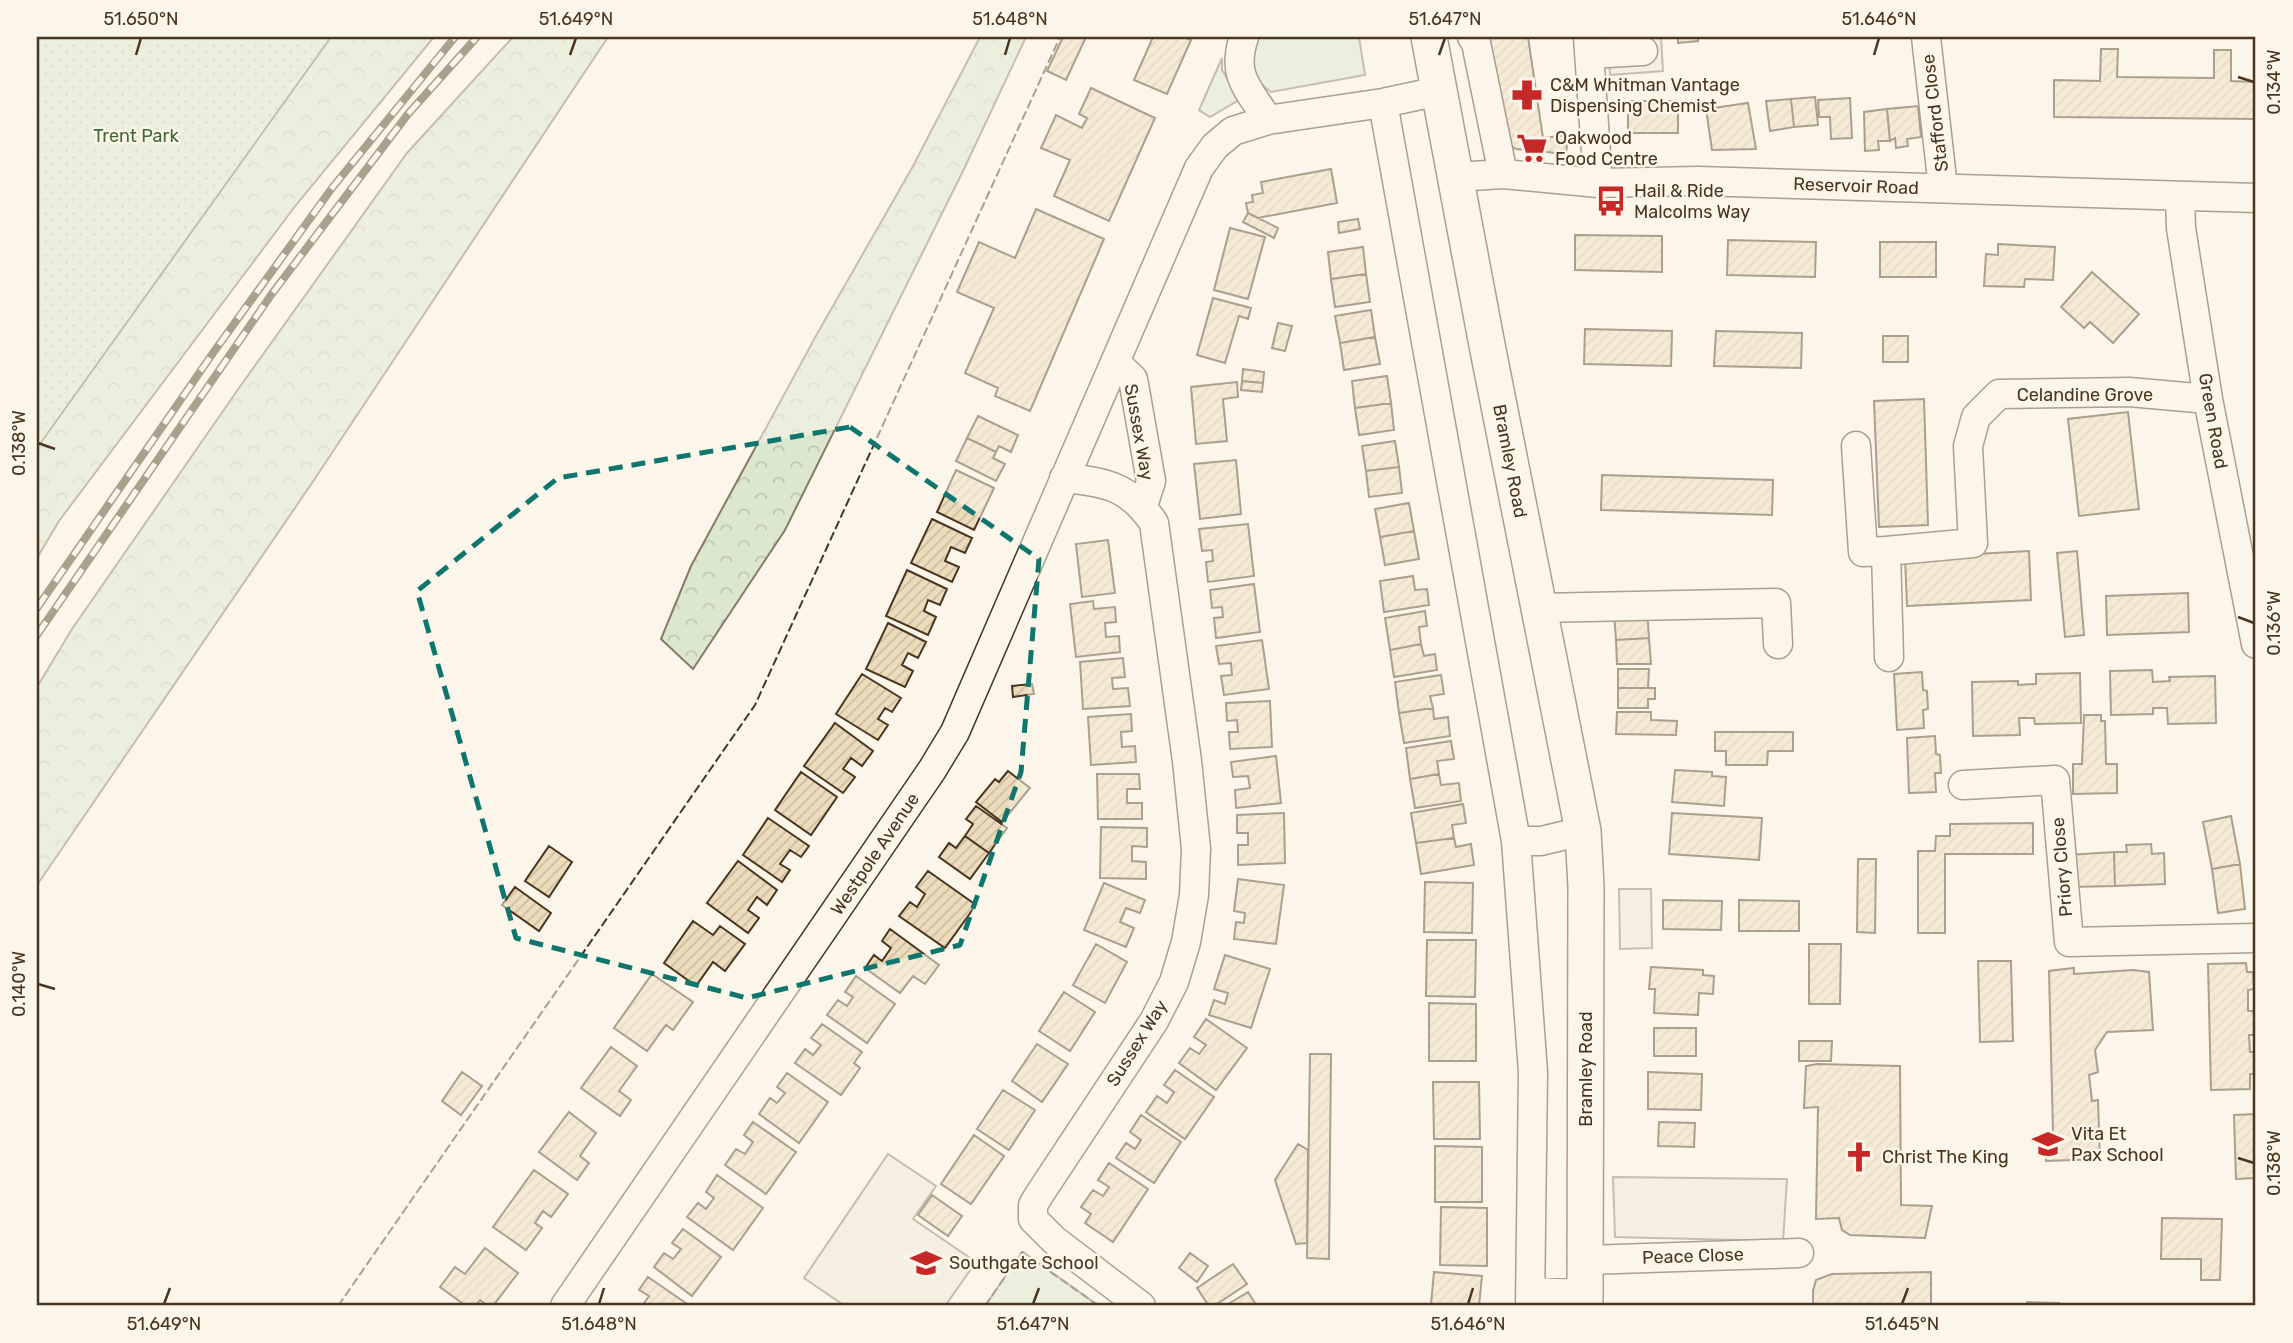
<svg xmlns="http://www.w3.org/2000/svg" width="2293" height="1343" viewBox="0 0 2293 1343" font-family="Rubik,sans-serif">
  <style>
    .grass { fill: #dce7d0; stroke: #887966; stroke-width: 2 }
    .forest { fill: url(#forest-crowns); stroke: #887966; stroke-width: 2 }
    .park { fill: url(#park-dots); stroke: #887966; stroke-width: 2 }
    .parking { fill: #ede7d9; stroke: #887966; stroke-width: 2 }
    .building { fill: url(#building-hatch); stroke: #4a3520; stroke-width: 2 }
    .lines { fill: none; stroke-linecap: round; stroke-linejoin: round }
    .minor-casing { stroke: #4a3520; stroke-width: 31 }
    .major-casing { stroke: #4a3520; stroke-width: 38 }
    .minor { stroke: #fbf6e9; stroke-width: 28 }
    .major { stroke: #fbf6e9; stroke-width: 35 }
    .rail-casing { stroke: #4a3520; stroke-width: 8 }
    .rail { stroke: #fbf6e9; stroke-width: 5; stroke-dasharray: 16; stroke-linecap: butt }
    .fence { stroke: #4a3520; stroke-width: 2; stroke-dasharray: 9 3.5; stroke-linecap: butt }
    .marked { fill: none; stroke: #0f766e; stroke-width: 5; stroke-dasharray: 14 9; stroke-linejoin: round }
    .ticks { fill: none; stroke: #4a3520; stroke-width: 2.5 }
    .labels { text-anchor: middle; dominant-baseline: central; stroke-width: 5; stroke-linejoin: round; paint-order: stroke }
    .poi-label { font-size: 18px; fill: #4a3520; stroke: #fbf6e9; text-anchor: start }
    .street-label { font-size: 18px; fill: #4a3520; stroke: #fbf6e9 }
    .park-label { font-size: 18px; fill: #436837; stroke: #fbf6e9 }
    .neatline { fill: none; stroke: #4a3520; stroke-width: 2.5 }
    .ticks-label { font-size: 18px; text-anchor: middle; fill: #4a3520 }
  </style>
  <defs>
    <pattern id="forest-crowns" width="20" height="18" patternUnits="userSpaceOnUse" patternTransform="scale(1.75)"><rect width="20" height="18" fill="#dce7d0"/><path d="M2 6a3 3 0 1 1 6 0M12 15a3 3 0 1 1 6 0" fill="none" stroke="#bec7b2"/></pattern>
    <pattern id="park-dots" width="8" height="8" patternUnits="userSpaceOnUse" patternTransform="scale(1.75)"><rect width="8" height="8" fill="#dce7d0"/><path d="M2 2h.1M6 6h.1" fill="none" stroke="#bec7b2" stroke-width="1.8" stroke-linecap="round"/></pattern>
    <pattern id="building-hatch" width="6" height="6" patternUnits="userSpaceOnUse" patternTransform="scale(1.75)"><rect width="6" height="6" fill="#ecdcbc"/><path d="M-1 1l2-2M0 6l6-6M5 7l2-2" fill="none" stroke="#ccbda1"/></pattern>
  </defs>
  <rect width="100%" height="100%" fill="#fbf6e9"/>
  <!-- grass -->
  <path class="grass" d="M1257 37H1359L1365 75 1271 92C1250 79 1252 58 1257 37Z
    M1222 58V70L1238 96 1237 101 1210 117 1199 110Z
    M1022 1252H1023L1099 1306H985Z"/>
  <!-- forest -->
  <path class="forest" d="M316 37H434L296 205 59 521 37 558V232Z
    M513 37H608L312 483 37 885V687L72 629 239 388 407 153Z
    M980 37H1026L963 171 785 530 693 669 661 639 691 566 817 334 912 168Z"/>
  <!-- park -->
  <path class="park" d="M37 37H331L37 448Z"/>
  <!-- parking -->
  <path class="parking" d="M1608 37H1661L1663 71 1610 75Z
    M1619 889H1651L1652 948 1620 949Z
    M888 1154 936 1186 913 1219 976 1262 945 1306H845L804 1278Z
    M1613 1177 1787 1179 1783 1241 1615 1237Z"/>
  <!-- building -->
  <path class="building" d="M1063 37H1086L1066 80 1047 71Z
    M1153 37H1184L1191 40 1167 94 1134 80Z
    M1486 37H1528L1543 138 1568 135 1566 154 1516 149 1502 140Z
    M1678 37H1698V41L1678 43Z
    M2101 49H2118L2117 77 2214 78V50H2231V81L2256 82V119L2054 117V80L2100 81Z
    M1091 88 1155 118 1109 221 1054 196 1070 160 1041 148 1056 115 1082 128 1087 118 1079 114Z
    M1815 97 1818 125 1794 127 1791 99Z
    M1850 98 1852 138 1831 139 1830 117H1819L1818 100Z
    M1791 99 1794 127 1770 131 1766 101Z
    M1628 101H1678V133H1628Z
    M1748 103 1756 149 1712 150 1706 109Z
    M1918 106 1921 137 1907 139 1908 146 1896 148 1895 138 1890 141 1887 109Z
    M1887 109 1890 141H1878L1879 150 1865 151 1864 112Z
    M1331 169 1337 203 1258 218 1248 213 1246 203 1253 202 1252 195 1263 193 1261 182Z
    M1036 209 1104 239 1030 411 995 396 998 388 965 373 994 308 957 292 979 242 1015 258Z
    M1248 213 1278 228 1274 238 1243 222Z
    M1358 219 1360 229 1339 233 1338 222Z
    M1230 228 1265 237 1248 299 1214 290Z
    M1575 235 1662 236V272L1575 270Z
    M1728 240 1816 242 1815 277 1727 275Z
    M1880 242H1936V277H1880Z
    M1998 244 2055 247 2053 280 2025 279 2024 287 1984 286 1986 254 1998 255Z
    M1363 247 1366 274 1331 279 1328 252Z
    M2092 272 2139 314 2113 343 2090 322 2084 328 2061 307Z
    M1366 274 1370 302 1335 307 1331 279Z
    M1213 298 1251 308 1248 319 1239 316 1225 363 1197 355Z
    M1371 310 1375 337 1340 343 1335 316Z
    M1278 323 1292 326 1285 351 1272 348Z
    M1585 329 1672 331 1671 366 1584 364Z
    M1716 331 1802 333 1801 368 1714 366Z
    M1883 336H1908V362H1883Z
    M1375 337 1380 364 1344 370 1340 343Z
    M1243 369 1264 372 1263 383 1242 381Z
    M1387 376 1391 403 1355 408 1352 381Z
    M1242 381 1263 383 1262 392 1241 390Z
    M1237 382 1238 397 1223 399 1227 441 1196 444 1191 387Z
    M1924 399 1928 525 1879 527 1874 401Z
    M1391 403 1394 430 1359 435 1355 408Z
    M2128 412 2139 509 2079 516 2068 419Z
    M978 416 1018 435 1011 452 999 446 996 452 967 438Z
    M967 438 996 452 993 458 1005 464 996 481 956 461Z
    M1395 441 1399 467 1366 471 1362 446Z
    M1236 460 1241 514 1200 519 1194 464Z
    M1399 467 1402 493 1369 497 1366 471Z
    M956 470 994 488 974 530 937 512Z
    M1602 475 1773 480 1772 515 1601 510Z
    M1409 503 1414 531 1380 537 1375 509Z
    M932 519 972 538 965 553 951 547 945 561 959 567 952 582 911 563Z
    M1248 524 1254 576 1208 582 1206 562 1213 561 1212 550 1202 551 1199 529Z
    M1414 531 1419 559 1385 565 1380 537Z
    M1108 540 1115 593 1082 597 1076 544Z
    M2029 551 2031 600 1907 606 1905 558Z
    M2077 551 2084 635 2065 637 2057 553Z
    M907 570 947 589 940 605 928 600 924 611 936 617 928 635 886 616Z
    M1413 576 1415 590 1427 589 1429 605 1384 612 1380 581Z
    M1254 584 1260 632 1216 638 1214 618 1223 617 1222 607 1212 608 1210 590Z
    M2188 593 2189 632 2107 635 2106 596Z
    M1093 601 1094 609 1115 607 1116 622 1105 623 1106 637 1119 636 1120 652 1076 657 1070 604Z
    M1647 610 1649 638 1616 640 1614 613Z
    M1425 611 1427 626 1419 627 1421 644 1390 650 1385 618Z
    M888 623 926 642 918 658 908 653 902 665 913 671 905 687 866 669Z
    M1649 638 1651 664H1617L1616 640Z
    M1262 640 1269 689 1224 695 1221 676 1232 675 1231 663 1219 664 1216 646Z
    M1421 644 1424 656 1435 654 1437 670 1394 677 1390 650Z
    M1123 658 1125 677 1112 678 1113 689 1128 688 1130 706 1083 709 1080 662Z
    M1618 669H1649L1648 688H1618Z
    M2152 670 2153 682 2170 681 2169 677 2215 676 2216 723 2168 724 2167 708H2153V714L2111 715 2110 671Z
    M1922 672 1923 690 1927 691 1928 709 1923 710 1924 728 1897 730 1894 674Z
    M2080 673 2081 723 2035 724 2034 718H2019L2020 735 1973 736 1972 682 2018 681V685L2036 684V674Z
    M862 674 901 698 892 712 885 708 878 719 888 725 878 740 836 714Z
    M1441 675 1444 694 1430 696 1433 708 1399 713 1395 682Z
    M1032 684 1034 694 1013 697 1012 686Z
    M1618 688H1655V699H1648V708H1618Z
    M1270 701 1272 747 1230 749 1229 732H1238L1237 720 1227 721 1226 703Z
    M1433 708 1434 719 1448 717 1450 736 1404 743 1399 713Z
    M1617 712H1651V720L1677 721 1676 735 1616 734Z
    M1131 714 1132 731 1121 732 1122 747 1135 746 1136 762 1091 765 1088 717Z
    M2084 715H2101V721H2105L2106 764H2117V793L2073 794V764H2082Z
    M835 723 873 751 862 766 851 758 843 769 855 777 843 793 804 766Z
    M1715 732H1793V751H1768L1767 765H1726V751H1715Z
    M1935 736 1936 754 1940 755 1941 773H1935L1936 792 1909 793 1907 738Z
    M1451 741 1454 759 1437 761 1439 774 1410 779 1406 748Z
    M1276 756 1281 803 1236 808 1235 790 1250 788 1248 776 1233 777 1231 762Z
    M1675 770 1712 772V776L1726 777 1724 806 1672 802Z
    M1008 771 1030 788 1002 822 976 802 995 779 999 782Z
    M801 772 837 797 811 835 775 810Z
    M1097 774H1139L1140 789H1127V803H1142V819H1098Z
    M1439 774 1441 785 1459 783 1461 801 1415 808 1410 779Z
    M1463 804 1466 823 1452 825 1454 838 1416 843 1411 813Z
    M976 806 1007 828 989 853 965 836 973 824 966 819Z
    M1284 813 1285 863 1238 865V845H1248V833H1237V815Z
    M1672 813 1762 818 1759 860 1669 854Z
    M2231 816 2240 864 2212 869 2203 822Z
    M768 818 809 846 801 857 790 850 780 864 790 870 782 882 743 855Z
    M2033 823V854H1945V933H1918V851H1935L1936 836H1950V824Z
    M1101 827 1147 828V847L1132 846V861L1146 862V879L1100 878Z
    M965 836 989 853 970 879 939 857 949 843 956 848Z
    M1454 838 1456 847 1471 844 1474 865 1421 874 1416 843Z
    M2151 844 2152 854 2164 853 2165 884 2115 886 2114 852H2127L2126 845Z
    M549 846 572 862 549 897 525 881Z
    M2114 852 2115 886 2069 887 2068 855Z
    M1858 859H1876L1875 933 1857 932Z
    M738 861 777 890 767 905 757 897 748 910 759 918 748 933 707 903Z
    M2240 864 2245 909 2218 913 2212 869Z
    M928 871 976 905 945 948 899 916 910 902 917 907 925 894 916 887Z
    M1238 879 1284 885 1276 944 1234 939 1236 922 1244 923 1245 913 1234 911Z
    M1425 882 1473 883 1472 933 1424 932Z
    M1104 883 1145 900 1140 913 1126 908 1120 922 1134 928 1126 947 1084 930Z
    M515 887 551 913 539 931 502 905Z
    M1663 900 1722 901 1721 930 1663 929Z
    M1739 900 1799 901V931H1739Z
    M693 921 713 935 720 926 745 944 725 971 713 962 696 986 664 963Z
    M890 929 939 965 925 984 913 976 900 993 865 968 874 955 882 961 891 948 882 941Z
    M1427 940H1476L1475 997 1426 996Z
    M1096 944 1127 962 1105 1003 1073 985Z
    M1809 944H1841L1840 1004H1809Z
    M1225 955 1270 969 1251 1028 1209 1015 1214 1000 1225 1004 1228 993 1214 989Z
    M1978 961H2011L2013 1041 1980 1042Z
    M2246 963 2247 972H2253L2254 989 2248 990V1011H2256V1035H2249L2250 1052H2256V1074H2250V1089L2211 1090 2208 964Z
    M1651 967 1703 970V975L1714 976 1713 994 1699 993 1698 1015 1654 1013 1655 989H1649Z
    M2074 968V974L2133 970 2149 972 2153 1030 2107 1032 2095 1050 2098 1072 2089 1075 2092 1101 2098 1100 2100 1159 2046 1161V1133L2053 1131 2049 971Z
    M652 974 693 1002 673 1030 666 1025 647 1051 614 1028Z
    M856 976 895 1004 867 1043 827 1015 838 1000 847 1006 853 997 845 992Z
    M1064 992 1095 1012 1070 1051 1039 1031Z
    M1429 1003 1476 1004V1061H1429Z
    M1206 1019 1247 1048 1216 1090 1179 1063 1190 1048 1199 1054 1206 1045 1194 1037Z
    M822 1024 862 1052 854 1063 860 1068 841 1095 795 1063 805 1049 813 1055 821 1045 811 1038Z
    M1654 1028H1696V1056H1654Z
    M1799 1041H1832L1831 1061H1799Z
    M1037 1044 1068 1064 1042 1102 1012 1081Z
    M611 1047 637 1066 619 1091 631 1100 620 1116 581 1088Z
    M1310 1054H1331L1329 1259 1307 1258Z
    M1817 1064 1900 1066 1901 1205 1932 1206 1925 1238 1850 1235 1842 1230 1839 1218 1816 1219 1818 1107 1804 1108 1806 1066Z
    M1175 1070 1214 1097 1185 1139 1146 1112 1157 1096 1167 1103 1174 1092 1164 1085Z
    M462 1072 482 1086 461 1115 442 1101Z
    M1648 1072 1702 1074 1701 1110 1648 1109Z
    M787 1073 828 1102 799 1143 759 1114 770 1098 777 1103 785 1093 777 1087Z
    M1433 1082H1479L1480 1139H1434Z
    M1003 1090 1035 1110 1009 1150 977 1129Z
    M569 1112 596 1133 580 1156 589 1163 577 1180 539 1152Z
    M2256 1114V1178L2236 1179 2234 1115Z
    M1141 1115 1181 1142 1154 1183 1116 1158 1126 1143 1135 1149 1141 1140 1130 1132Z
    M753 1122 796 1152 766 1194 725 1165 736 1149 745 1154 753 1142 744 1135Z
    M1659 1122 1695 1123 1694 1147 1658 1146Z
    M974 1135 1004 1156 971 1204 941 1184Z
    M1298 1144 1308 1150 1307 1243 1296 1244 1275 1180Z
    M1435 1146 1482 1147V1202H1435Z
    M1109 1163 1148 1189 1113 1242 1085 1223 1091 1214 1081 1207 1093 1190 1103 1196 1109 1187 1098 1180Z
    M534 1170 568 1194 551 1217 543 1211 535 1223 542 1228 526 1250 493 1227Z
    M717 1175 763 1208 733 1250 687 1217 698 1203 706 1209 714 1198 706 1192Z
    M932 1195 962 1216 948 1236 918 1215Z
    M1441 1207 1487 1208V1266L1440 1265Z
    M2162 1218 2222 1219 2220 1280H2201V1259H2161Z
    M683 1229 721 1257 692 1296 654 1267 664 1253 673 1259 681 1249 672 1243Z
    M485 1248 518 1273 493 1306H488L480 1300 475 1306H466L440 1287 455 1267 465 1274Z
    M1190 1253 1208 1266 1197 1282 1179 1268Z
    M1233 1264 1247 1284 1214 1306H1209L1197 1288Z
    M1434 1272 1482 1276 1479 1306 1431 1304Z
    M1931 1272V1306H1813V1291L1816 1280 1832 1274Z
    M648 1277 690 1306H642L649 1296 639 1290Z
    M1248 1292 1257 1306H1225Z
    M2027 1302 2059 1303V1306H2027Z"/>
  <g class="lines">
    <!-- minor casing -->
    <g class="minor-casing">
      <path id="minor" d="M1244 37C1231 76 1248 88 1268 120
        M1472 37 1476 43 1503 174
        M1588 37 1598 183
        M1926 37 1943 188
        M1589 54 1643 51
        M1383 103 1516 841 1533 1072 1530 1306
        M1456 177 1503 174 1598 183 1698 181 2256 198
        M2180 197 2181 228 2208 399 2256 644
        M1116 363 1133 379 1151 481 1143 506
        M1856 446 1863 552 1886 551 1889 657
        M1064 478C1106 482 1129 486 1154 523L1187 761 1196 849 1194 895 1186 942 1174 982 1154 1021 1039 1195 1033 1205V1219L1054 1240 1141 1306
        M1886 551 1973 543 1968 446 1976 417 1999 394 2129 392 2208 399
        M1539 608 1776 603 1778 644
        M1963 785 2055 780 2069 942 2256 938
        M1516 841H1541L1583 831
        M1587 1260 1799 1253
        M1531 1292 1585 1294
        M565 1306 932 770 955 732 1199 168 1215 146 1233 131 1268 120 1383 103 1439 91"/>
    </g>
    <!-- major casing -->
    <g class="major-casing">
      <path id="major" d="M1429 37 1487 345 1583 831 1586 887 1585 1306"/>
    </g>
    <!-- minor -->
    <use href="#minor" class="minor"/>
    <!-- major -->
    <use href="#major" class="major"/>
    <!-- rail casing -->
    <g class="rail-casing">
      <path id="rail" d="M37 608 213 353 332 188 455 37
        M37 635 271 295 408 114 477 37"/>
    </g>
    <!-- rail -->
    <use href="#rail" class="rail"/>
    <!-- fence -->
    <path class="fence" d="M338 1306 755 705 1060 37
      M985 1306 1022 1252 1099 1306"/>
  </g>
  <!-- marked area -->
  <path d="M0 0H2293V1343H0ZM850 427 1039 559 1021 772 960 945 747 998 516 938 417 591 558 478Z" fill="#fbf6e9" fill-opacity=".55" fill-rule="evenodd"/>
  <path class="marked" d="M850 427 1039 559 1021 772 960 945 747 998 516 938 417 591 558 478Z"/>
  <!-- ticks -->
  <path class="ticks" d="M136 55 141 38M570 55 576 38M1005 55 1010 38M1439 55 1445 38M1874 55 1879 38M2238 77 2254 82M38 443 55 449M2238 617 2254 623M38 984 55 989M2238 1158 2254 1163M164 1304 170 1288M599 1304 604 1288M1033 1304 1039 1288M1468 1304 1473 1288M1902 1304 1908 1288"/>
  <!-- icons -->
  <defs>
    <g id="pharmacy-bare" transform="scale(2.415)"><path d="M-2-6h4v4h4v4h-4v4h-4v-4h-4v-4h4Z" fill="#c62828" stroke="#fbf6e9" stroke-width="2.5" paint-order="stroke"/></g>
    <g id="supermarket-bare" transform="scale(2.415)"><path d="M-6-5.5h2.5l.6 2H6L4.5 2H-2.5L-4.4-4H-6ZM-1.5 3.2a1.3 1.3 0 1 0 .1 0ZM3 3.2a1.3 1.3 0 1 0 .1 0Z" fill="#c62828" stroke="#fbf6e9" stroke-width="2.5" paint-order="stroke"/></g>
    <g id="bus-bare" transform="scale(2.415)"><path d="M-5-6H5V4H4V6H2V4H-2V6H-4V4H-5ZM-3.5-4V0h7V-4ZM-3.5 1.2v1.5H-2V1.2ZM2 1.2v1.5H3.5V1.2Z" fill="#c62828" stroke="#fbf6e9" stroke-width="2.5" paint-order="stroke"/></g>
    <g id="school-bare" transform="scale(2.415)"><path d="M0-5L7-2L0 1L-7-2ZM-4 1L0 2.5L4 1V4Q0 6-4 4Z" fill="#c62828" stroke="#fbf6e9" stroke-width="2.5" paint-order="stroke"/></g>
    <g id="church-bare" transform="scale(2.415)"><path d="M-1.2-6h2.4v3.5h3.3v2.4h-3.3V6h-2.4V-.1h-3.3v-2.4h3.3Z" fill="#c62828" stroke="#fbf6e9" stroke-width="2.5" paint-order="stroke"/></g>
  </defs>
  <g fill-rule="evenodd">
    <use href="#pharmacy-bare" x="1527" y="95"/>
    <use href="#supermarket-bare" x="1532" y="148"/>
    <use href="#bus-bare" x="1611" y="201"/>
    <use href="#school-bare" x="2048" y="1144"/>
    <use href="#church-bare" x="1859" y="1157"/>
    <use href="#school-bare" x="926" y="1263"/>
  </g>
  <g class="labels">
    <!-- poi labels -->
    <g class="poi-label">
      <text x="1550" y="85">C&amp;M Whitman Vantage<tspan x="1550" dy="21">Dispensing Chemist</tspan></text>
      <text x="1555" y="138">Oakwood<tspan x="1555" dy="21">Food Centre</tspan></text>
      <text x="1634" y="191">Hail &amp; Ride<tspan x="1634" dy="21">Malcolms Way</tspan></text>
      <text x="2071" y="1134">Vita Et<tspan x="2071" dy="21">Pax School</tspan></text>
      <text x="1882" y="1157">Christ The King</text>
      <text x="949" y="1263">Southgate School</text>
    </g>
    <!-- street labels -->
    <g class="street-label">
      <text transform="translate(1935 113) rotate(-97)">Stafford Close</text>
      <text transform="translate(1856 186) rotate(2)">Reservoir Road</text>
      <text x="2085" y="395">Celandine Grove</text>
      <text transform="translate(2213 421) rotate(80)">Green Road</text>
      <text transform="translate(1139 432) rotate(80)">Sussex Way</text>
      <text transform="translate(1510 461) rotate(79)">Bramley Road</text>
      <text transform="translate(875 854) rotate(-56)">Westpole Avenue</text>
      <text transform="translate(2062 867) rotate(-95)">Priory Close</text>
      <text transform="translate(1137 1043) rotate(-58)">Sussex Way</text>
      <text transform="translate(1586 1069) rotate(-90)">Bramley Road</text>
      <text transform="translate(1693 1256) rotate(-2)">Peace Close</text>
    </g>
    <!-- park labels -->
    <g class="park-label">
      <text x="136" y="136">Trent Park</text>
    </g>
  </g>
  <!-- border -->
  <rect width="2293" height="1343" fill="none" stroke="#fbf6e9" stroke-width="77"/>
  <rect x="38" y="38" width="2216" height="1266" class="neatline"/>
  <g class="ticks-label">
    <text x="141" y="25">51.650°N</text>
    <text x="576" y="25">51.649°N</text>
    <text x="1010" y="25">51.648°N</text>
    <text x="1445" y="25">51.647°N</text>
    <text x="1879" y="25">51.646°N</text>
    <text transform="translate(2274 82) rotate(-90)" y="6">0.134°W</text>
    <text transform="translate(19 443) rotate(-90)" y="6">0.138°W</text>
    <text transform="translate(2274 623) rotate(-90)" y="6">0.136°W</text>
    <text transform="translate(19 984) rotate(-90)" y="6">0.140°W</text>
    <text transform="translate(2274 1163) rotate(-90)" y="6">0.138°W</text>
    <text x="164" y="1330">51.649°N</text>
    <text x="599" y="1330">51.648°N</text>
    <text x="1033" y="1330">51.647°N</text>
    <text x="1468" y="1330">51.646°N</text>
    <text x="1902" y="1330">51.645°N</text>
  </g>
</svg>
